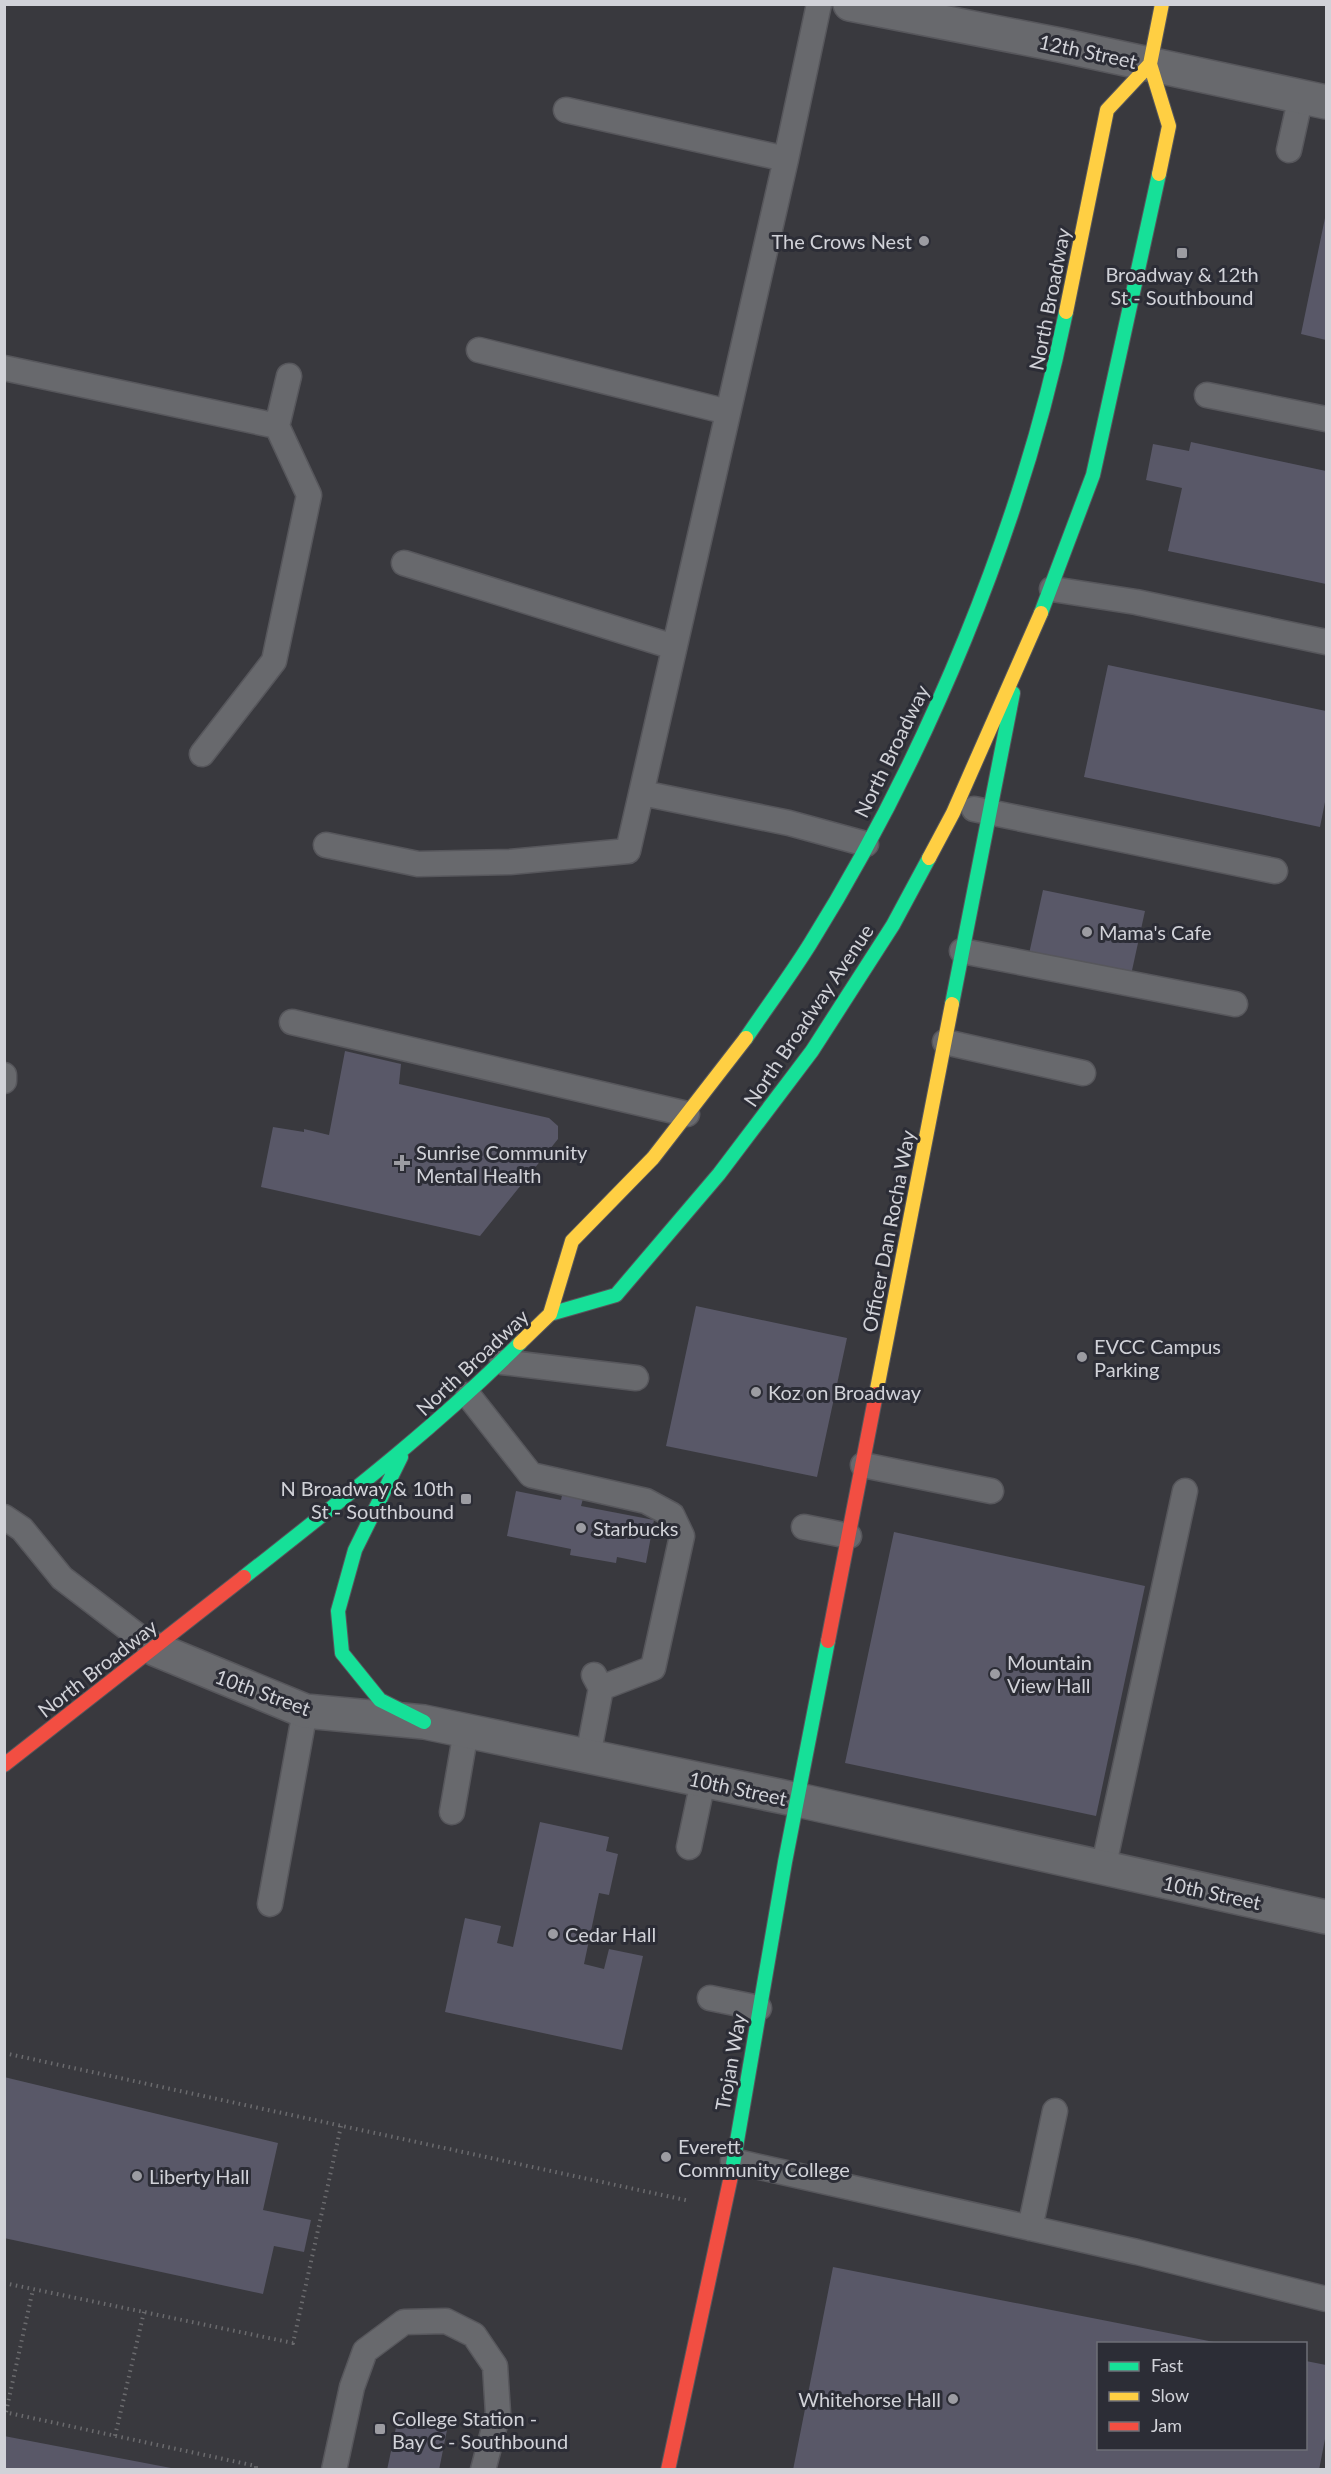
<svg xmlns="http://www.w3.org/2000/svg" width="1331" height="2474" viewBox="0 0 1331 2474" font-family="Lato,sans-serif">
  <style>
    .building { fill: #595868 }
    .lines { fill: none; stroke-linecap: round; stroke-linejoin: round }
    .lane-casing { stroke: #57575c; stroke-width: 27 }
    .street-casing { stroke: #57575c; stroke-width: 36 }
    .fast-casing { stroke: #57575c; stroke-width: 16 }
    .slow-casing { stroke: #57575c; stroke-width: 16 }
    .jam-casing { stroke: #57575c; stroke-width: 16 }
    .path { stroke: #6b6b6e; stroke-width: 4; stroke-dasharray: 1.5 4.5; stroke-linecap: butt }
    .lane { stroke: #68696d; stroke-width: 24 }
    .street { stroke: #68696d; stroke-width: 33 }
    .fast { stroke: #16e098; stroke-width: 14 }
    .slow { stroke: #ffcf43; stroke-width: 14 }
    .jam { stroke: #f24e42; stroke-width: 14 }
    .poi-dot { fill: #9c9ca2; stroke: #2c2d36; stroke-width: 2 }
    .labels { text-anchor: middle; dominant-baseline: central; stroke-width: 6; stroke-linejoin: round; paint-order: stroke }
    .street-label { font-size: 20px; fill: #d1d2d8; stroke: #2c2d36 }
    .poi-label { font-size: 20px; fill: #d1d2d8; stroke: #2c2d36; text-anchor: start }
  </style>
  <rect width="100%" height="100%" fill="#39393e"/>
  <!-- building -->
  <path class="building" d="M1325 218H1326V340L1301 334Z
    M1191 442 1326 471V584L1168 551 1182 488 1146 480 1153 444 1189 451Z
    M1108 665 1326 711V797L1320 827 1084 777Z
    M1043 890 1145 911 1131 975 1029 954Z
    M345 1051 401 1064 399 1084 549 1118 558 1126V1139L480 1236 261 1187 273 1127 304 1132V1129L329 1135Z
    M696 1306 847 1338 817 1477 666 1446Z
    M516 1491 561 1500 563 1491 584 1495 581 1506 654 1520 646 1563 617 1557 616 1563 570 1555 571 1549 507 1536Z
    M894 1532 1145 1586 1096 1816 845 1763Z
    M540 1822 609 1837 606 1851 618 1854 609 1895 599 1893 584 1964 604 1969 609 1949 643 1956 622 2050 445 2012 465 1918 501 1926 497 1943 513 1947Z
    M4 2077 278 2143 263 2210 311 2220 304 2252 274 2246 263 2294 4 2238Z
    M833 2267 1214 2342 1098 2344V2448H1306V2361L1326 2365V2434L1319 2470H793Z
    M398 2418 448 2425 439 2470H387Z
    M4 2436 171 2468 170 2470H4Z"/>
  <g class="lines">
    <!-- lane casing -->
    <g class="lane-casing">
      <path id="lane" d="M566 110 786 159
        M1289 150 1301 96
        M479 350 728 412
        M4 368 277 426 309 495 274 661 202 754
        M1207 395 1326 419
        M277 426 289 376
        M404 563 674 647
        M1052 589 1136 602 1326 642
        M642 793 789 823 866 844
        M974 809 1275 871
        M326 845 418 864 510 862 628 851 786 159 819 4
        M962 951 1235 1004
        M292 1022 687 1114
        M945 1042 1083 1073
        M4 1075V1081
        M502 1362 636 1378
        M468 1395 531 1475 646 1501 672 1515 682 1536 653 1668 601 1688
        M863 1465 991 1491
        M4 1517 22 1529 62 1578 155 1649
        M804 1527 849 1536
        M588 1756 601 1688 594 1675
        M452 1812 466 1731
        M689 1847 703 1781
        M1103 1869 1185 1491
        M270 1904 305 1711
        M710 1998 759 2008
        M733 2161 1137 2252 1326 2299
        M1030 2228 1055 2111
        M334 2470 352 2387 365 2351 404 2322 446 2321 474 2335 495 2366 498 2413 483 2470"/>
    </g>
    <!-- street casing -->
    <g class="street-casing">
      <path id="street" d="M850 4 1060 45 1326 102
        M155 1649 305 1711 424 1722 798 1800 1326 1917"/>
    </g>
    <!-- fast casing -->
    <g class="fast-casing">
      <path id="fast" d="M1041 613 1093 475 1159 174
        M952 1004 1013 693
        M746 1038C767 1007 790 976 810 944 926 758 1022 527 1066 312
        M550 1314 616 1295 719 1174 812 1051 893 925 929 858
        M401 1457 355 1550 338 1611 342 1653 380 1700 424 1722
        M244 1577C339 1502 434 1429 520 1343
        M731 2176 785 1862 828 1641"/>
    </g>
    <!-- slow casing -->
    <g class="slow-casing">
      <path id="slow" d="M1159 174 1169 126 1150 64 1162 4
        M1066 312 1107 110 1150 64
        M929 858 953 813 1041 613
        M520 1343 550 1314 572 1241 653 1158 746 1038
        M876 1394 952 1004"/>
    </g>
    <!-- jam casing -->
    <g class="jam-casing">
      <path id="jam" d="M828 1641 876 1394
        M4 1765 244 1577
        M668 2470 731 2176"/>
    </g>
    <!-- path -->
    <path class="path" d="M4 2053 690 2201
      M4 2283 293 2343 341 2126
      M4 2412 256 2466V2470
      M6 2412 33 2289
      M115 2436 144 2312"/>
    <!-- lane -->
    <use href="#lane" class="lane"/>
    <!-- street -->
    <use href="#street" class="street"/>
    <!-- fast -->
    <use href="#fast" class="fast"/>
    <!-- slow -->
    <use href="#slow" class="slow"/>
    <!-- jam -->
    <use href="#jam" class="jam"/>
  </g>
  <!-- markers -->
  <g class="poi-dot">
    <circle cx="924" cy="241" r="6"/>
    <rect x="1176" y="247" width="12" height="12" rx="3"/>
    <circle cx="1087" cy="932" r="6"/>
    <path d="M399 1154h6v6h6v6h-6v6h-6v-6h-6v-6h6z"/>
    <circle cx="1082" cy="1357" r="6"/>
    <circle cx="756" cy="1392" r="6"/>
    <rect x="460" y="1493" width="12" height="12" rx="3"/>
    <circle cx="581" cy="1528" r="6"/>
    <circle cx="995" cy="1674" r="6"/>
    <circle cx="553" cy="1934" r="6"/>
    <circle cx="666" cy="2157" r="6"/>
    <circle cx="137" cy="2176" r="6"/>
    <circle cx="953" cy="2399" r="6"/>
    <rect x="374" y="2423" width="12" height="12" rx="3"/>
  </g>
  <g class="labels">
    <!-- street labels -->
    <g class="street-label">
      <text transform="translate(1088 51) rotate(12)">12th Street</text>
      <text transform="translate(1049 299) rotate(-79)">North Broadway</text>
      <text transform="translate(891 751) rotate(-64)">North Broadway</text>
      <text transform="translate(808 1015) rotate(-56)">North Broadway Avenue</text>
      <text transform="translate(888 1231) rotate(-79)">Officer Dan Rocha Way</text>
      <text transform="translate(472 1362) rotate(-43)">North Broadway</text>
      <text transform="translate(97 1668) rotate(-38)">North Broadway</text>
      <text transform="translate(263 1692) rotate(20)">10th Street</text>
      <text transform="translate(738 1788) rotate(12)">10th Street</text>
      <text transform="translate(1212 1892) rotate(12)">10th Street</text>
      <text transform="translate(730 2062) rotate(-80)">Trojan Way</text>
    </g>
    <!-- poi labels -->
    <g class="poi-label">
      <text x="912" y="241" text-anchor="end">The Crows Nest</text>
      <text x="1182" y="274" text-anchor="middle">Broadway &amp; 12th<tspan x="1182" dy="23">St - Southbound</tspan></text>
      <text x="1099" y="932">Mama's Cafe</text>
      <text x="416" y="1152">Sunrise Community<tspan x="416" dy="23">Mental Health</tspan></text>
      <text x="1094" y="1346">EVCC Campus<tspan x="1094" dy="23">Parking</tspan></text>
      <text x="768" y="1392">Koz on Broadway</text>
      <text x="454" y="1488" text-anchor="end">N Broadway &amp; 10th<tspan x="454" dy="23">St - Southbound</tspan></text>
      <text x="593" y="1528">Starbucks</text>
      <text x="1007" y="1662">Mountain<tspan x="1007" dy="23">View Hall</tspan></text>
      <text x="565" y="1934">Cedar Hall</text>
      <text x="678" y="2146">Everett<tspan x="678" dy="23">Community College</tspan></text>
      <text x="149" y="2176">Liberty Hall</text>
      <text x="941" y="2399" text-anchor="end">Whitehorse Hall</text>
      <text x="392" y="2418">College Station -<tspan x="392" dy="23">Bay C - Southbound</tspan></text>
    </g>
  </g>
  <!-- border -->
  <rect width="1331" height="2474" fill="none" stroke="#d1d2d8" stroke-width="12"/>
  <!-- legend -->
  <rect x="1097" y="2342" width="210" height="108" fill="#2c2d36" stroke="#6e6f77" stroke-width="1.5"/>
  <rect x="1109" y="2362" width="30" height="9" fill="#16e098" stroke="#6e6f77" stroke-width="1.5"/>
  <text x="1151" y="2372" font-size="18" fill="#d1d2d8">Fast</text>
  <rect x="1109" y="2392" width="30" height="9" fill="#ffcf43" stroke="#6e6f77" stroke-width="1.5"/>
  <text x="1151" y="2402" font-size="18" fill="#d1d2d8">Slow</text>
  <rect x="1109" y="2422" width="30" height="9" fill="#f24e42" stroke="#6e6f77" stroke-width="1.5"/>
  <text x="1151" y="2432" font-size="18" fill="#d1d2d8">Jam</text>
</svg>
